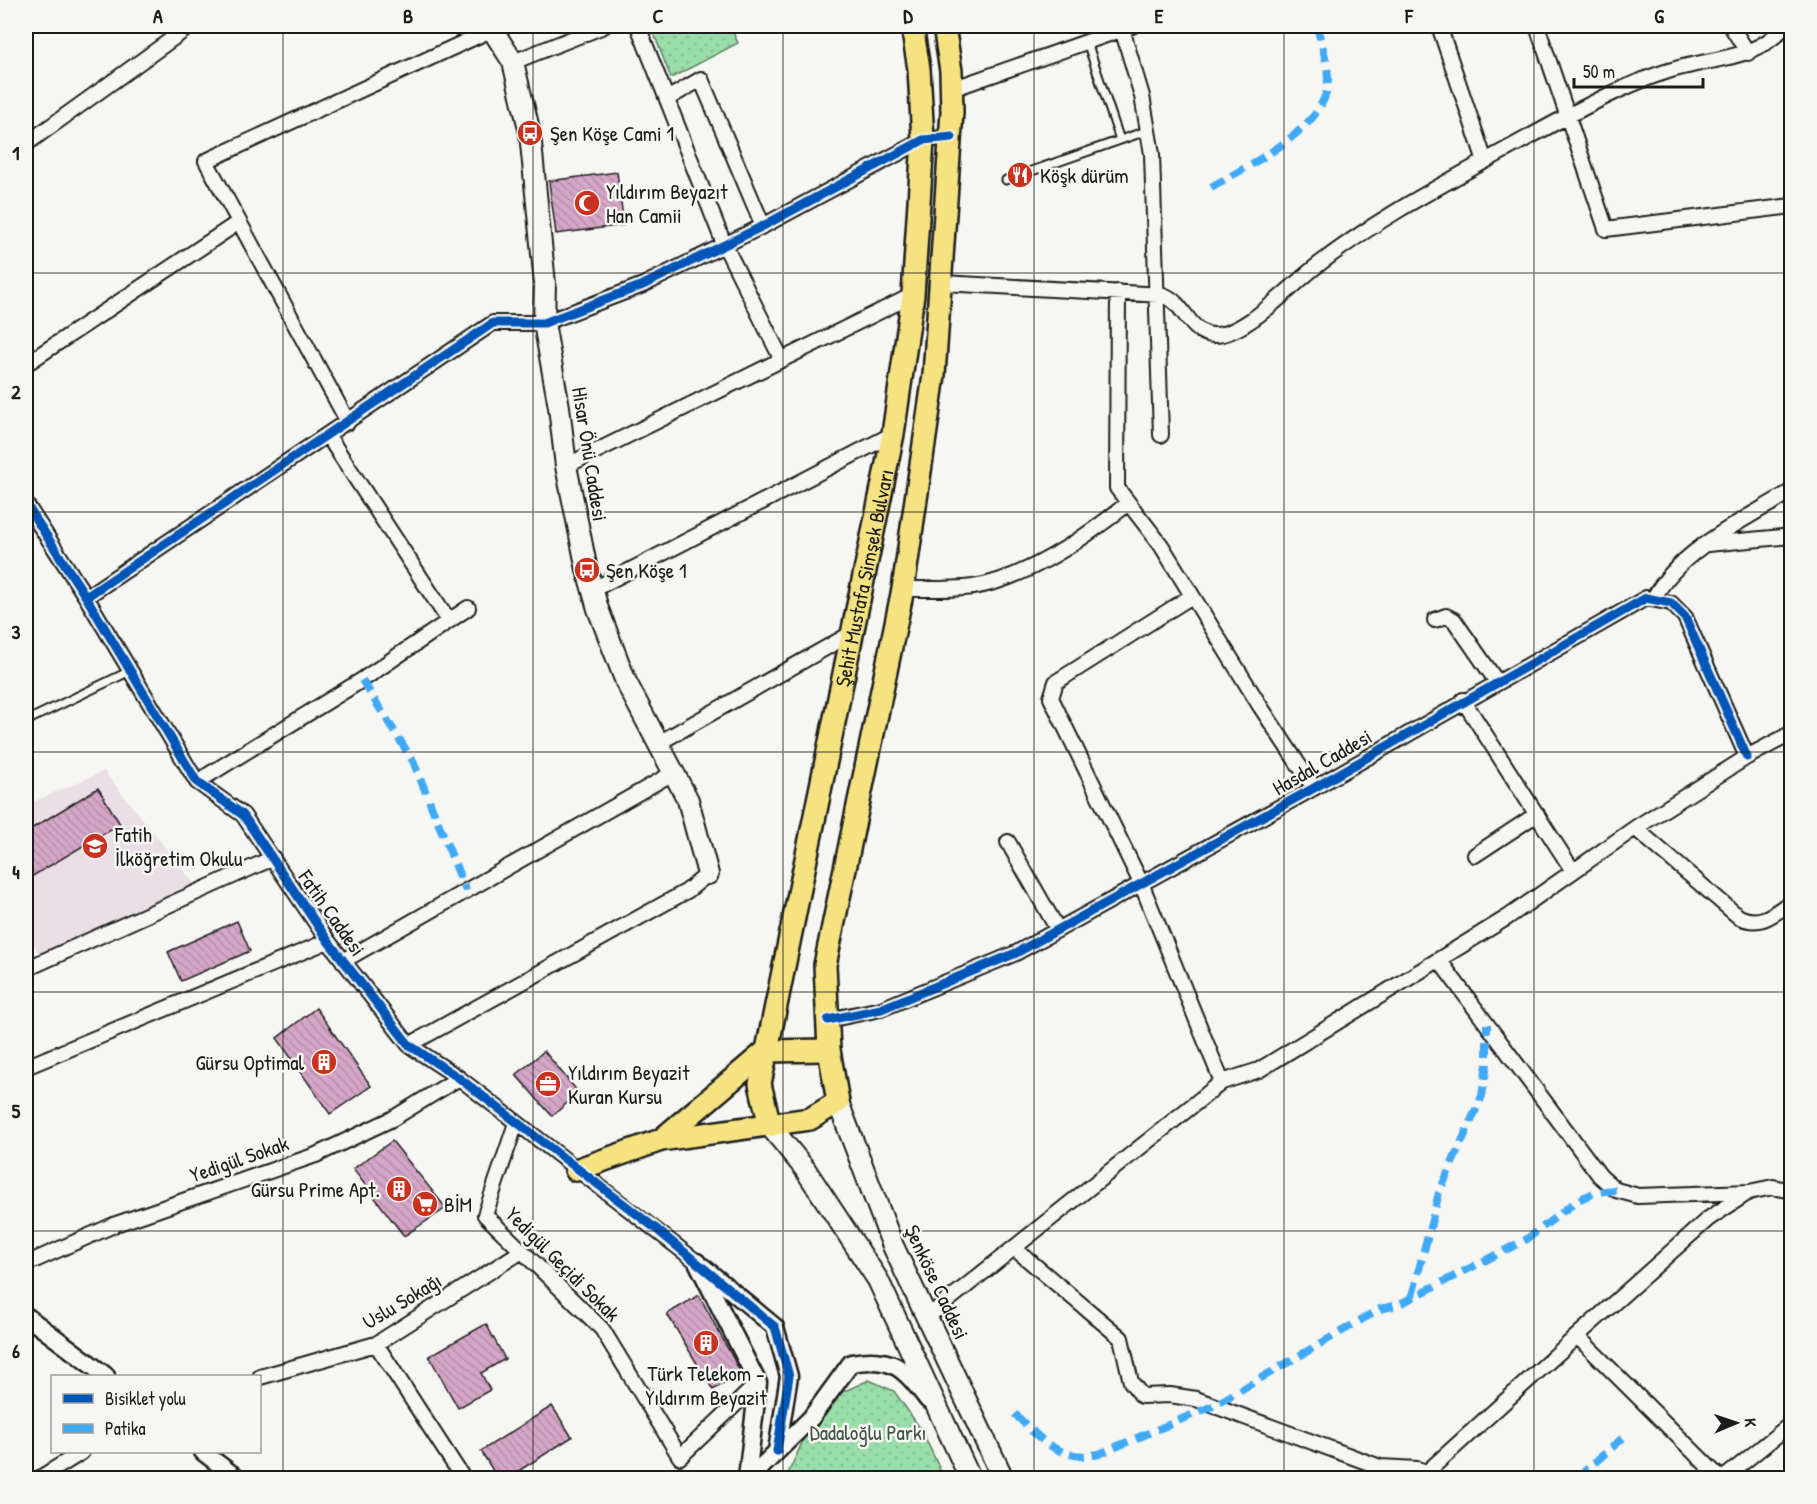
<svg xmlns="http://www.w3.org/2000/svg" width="1817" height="1504" viewBox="0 0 1817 1504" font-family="'Patrick Hand',sans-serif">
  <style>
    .built { fill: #ecdee5 }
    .park { fill: url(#park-dots); stroke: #5a7c62; stroke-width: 1.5 }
    .building { fill: url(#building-back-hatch); stroke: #1c1c1c; stroke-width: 1.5 }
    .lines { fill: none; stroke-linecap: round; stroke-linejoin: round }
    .service-casing { stroke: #1c1c1c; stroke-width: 11 }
    .minor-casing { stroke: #1c1c1c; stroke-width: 18 }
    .tertiary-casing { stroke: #1c1c1c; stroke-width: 21 }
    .secondary-casing { stroke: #1c1c1c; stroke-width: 24 }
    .primary-casing { stroke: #1c1c1c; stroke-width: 26 }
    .service { stroke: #f6f6f2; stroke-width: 7 }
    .minor { stroke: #f6f6f2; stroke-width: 14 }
    .tertiary { stroke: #f6f6f2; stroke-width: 16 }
    .secondary { stroke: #f6f6f2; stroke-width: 20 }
    .primary { stroke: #f5e382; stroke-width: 21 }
    .quiet { stroke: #3fa9f5; stroke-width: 8; stroke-dasharray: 15 8; stroke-linecap: butt }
    .cycleway-casing { stroke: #f6f6f2; stroke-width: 13 }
    .cycleway { stroke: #0057b8; stroke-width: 9 }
    .grid { fill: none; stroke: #1c1c1c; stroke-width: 1.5; stroke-opacity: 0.55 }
    .labels { text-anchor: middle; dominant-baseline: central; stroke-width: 5; stroke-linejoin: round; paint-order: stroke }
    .poi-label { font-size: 21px; fill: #1c1c1c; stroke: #f6f6f2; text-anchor: start }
    .street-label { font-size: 21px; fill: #1c1c1c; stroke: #f6f6f2 }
    .park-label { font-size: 21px; fill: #425646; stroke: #f6f6f2 }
    .neatline { fill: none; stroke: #1c1c1c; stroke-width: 2 }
    .grid-label { font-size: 20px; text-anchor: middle; font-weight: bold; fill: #1c1c1c }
  </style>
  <defs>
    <pattern id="park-dots" width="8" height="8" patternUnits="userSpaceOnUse" patternTransform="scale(1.5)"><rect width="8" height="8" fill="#99dda9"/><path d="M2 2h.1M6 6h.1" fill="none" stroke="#83bd91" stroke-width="1.8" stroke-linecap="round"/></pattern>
    <pattern id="building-back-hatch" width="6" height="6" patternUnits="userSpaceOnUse" patternTransform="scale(1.5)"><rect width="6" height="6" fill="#d5a6c7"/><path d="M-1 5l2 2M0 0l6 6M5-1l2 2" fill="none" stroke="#b68eaa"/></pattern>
  </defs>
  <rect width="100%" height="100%" fill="#f6f6f2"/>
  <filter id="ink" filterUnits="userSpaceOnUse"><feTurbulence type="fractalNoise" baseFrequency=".0167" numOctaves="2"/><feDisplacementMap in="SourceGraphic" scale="12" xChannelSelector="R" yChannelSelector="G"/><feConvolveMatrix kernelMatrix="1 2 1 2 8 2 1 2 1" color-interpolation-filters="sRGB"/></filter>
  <g filter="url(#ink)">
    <!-- built -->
    <path class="built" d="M104 771 198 888 39 956 26 926V805Z"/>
    <!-- park -->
    <path class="park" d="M651 26H730L738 43 671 78Z
      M869 1380 894 1391 922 1431 944 1478H786L807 1432 842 1392Z"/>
    <!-- building -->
    <path class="building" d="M617 172 624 225 556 234 549 181Z
      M98 788 120 824 26 880V832Z
      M237 921 250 951 181 981 168 952Z
      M316 1008 371 1086 330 1114 277 1038Z
      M544 1051 579 1093 552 1116 516 1075Z
      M392 1141 446 1208 404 1236 353 1169Z
      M699 1295 741 1373 713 1390 667 1314Z
      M486 1324 505 1359 481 1373 490 1390 458 1408 429 1356Z
      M552 1406 572 1437 506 1479H498L481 1451Z"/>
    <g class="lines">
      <!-- service casing -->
      <g class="service-casing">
        <path id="service" d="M1087 42 1120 140
          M1006 180 1149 130
          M26 721 130 671"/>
      </g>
      <!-- minor casing -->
      <g class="minor-casing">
        <path id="minor" d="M638 26 724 244 782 360
          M1439 26 1485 161
          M1537 26 1606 229 1792 206
          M1731 26 1748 53
          M1122 29 1142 96 1152 154 1161 435
          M513 62 604 26
          M952 89 1132 26
          M667 99 701 79 763 226
          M26 144 190 26
          M942 283 1163 295C1185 302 1188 334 1214 335 1244 336 1291 286 1314 268 1368 225 1427 193 1487 160 1528 138 1569 114 1611 94 1634 83 1658 73 1683 67 1722 57 1757 58 1785 26
          M1118 292 1117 488 1161 545 1260 706 1314 788
          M26 364 239 222
          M348 422 206 161 493 29
          M328 436 449 621
          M566 466 913 295
          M26 504 86 597 197 782 243 815 328 941 409 1045 459 1078 697 1262
          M1708 544 1792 536
          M903 589C926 589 950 590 973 587 1028 578 1085 538 1127 504
          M592 590 893 434
          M86 597 493 323H544L643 285 763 226 923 140 952 137
          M1654 598C1679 550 1746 519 1792 491
          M1435 620 1446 616 1454 620 1497 682
          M1463 700 1573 871
          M657 744 852 633
          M197 782 362 680 468 608
          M1635 828 1739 917C1761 927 1774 914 1792 901
          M1008 842 1058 930
          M1475 855 1537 814
          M1439 960 1600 1176 1616 1190 1638 1196 1749 1192 1773 1187 1792 1191
          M343 961 673 773
          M26 969 273 858
          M828 1020 881 1009 1016 953 1314 788 1646 598 1671 603 1685 617 1747 757
          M409 1045 687 891 708 874
          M26 1067 328 941
          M1222 1082 1259 1070 1365 1005 1508 917 1635 828 1747 757 1792 733
          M516 1123 485 1215 602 1329 680 1457 758 1383
          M1014 1248 1121 1338 1131 1382 1142 1396 1170 1395 1196 1399 1380 1467 1417 1469 1427 1472 1434 1478
          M26 1264 116 1224 316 1155 392 1119 459 1078
          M926 1318 1222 1082 1141 883 1051 698 1056 682 1192 596
          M1577 1336 1708 1219 1749 1192
          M376 1344 463 1478
          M260 1377 376 1344 522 1251
          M1427 1472 1577 1336 1720 1478
          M40 1478 82 1452
          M1724 1478 1792 1423"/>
      </g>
      <!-- tertiary casing -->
      <g class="tertiary-casing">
        <path id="tertiary" d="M697 1262 758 1383 747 1478
          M703 1267 775 1327 789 1376 777 1451
          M26 1316 106 1376
          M203 1452 237 1478
          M750 1478 811 1418 851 1363C894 1355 904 1369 928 1400"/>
      </g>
      <!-- secondary casing -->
      <g class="secondary-casing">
        <path id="secondary" d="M490 26 513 62 530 133 545 284 544 323 559 407 566 466 587 570 598 609 626 682 688 800 708 874
          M838 1102 893 1246 1003 1478
          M770 1126 805 1169 878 1280 970 1478"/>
      </g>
      <!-- primary casing -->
      <g class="primary-casing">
        <g id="primary">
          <path id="s1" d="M770 1126 760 1084 893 434 913 295 923 140 919 69 912 26"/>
          <path d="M661 1140 766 1051 829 1050"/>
          <path d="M576 1170 661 1140 810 1119 838 1102 829 1050 825 965 903 589 934 375 952 112 951 71 944 26"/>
        </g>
      </g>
      <!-- service -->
      <use href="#service" class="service"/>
      <!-- minor -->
      <use href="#minor" class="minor"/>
      <!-- tertiary -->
      <use href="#tertiary" class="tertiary"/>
      <!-- secondary -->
      <use href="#secondary" class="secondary"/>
      <!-- primary -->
      <use href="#primary" class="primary"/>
      <!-- quiet -->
      <path class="quiet" d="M1211 187C1246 167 1319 132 1327 89 1331 68 1321 45 1317 26
        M362 680 413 761 466 891
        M1412 1296 1439 1193 1482 1096 1487 1064V1024
        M1015 1414C1041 1440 1060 1462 1099 1454L1213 1406 1380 1309 1398 1305 1527 1239 1578 1200 1596 1192 1616 1190
        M1577 1478 1625 1436"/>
      <!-- cycleway casing -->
      <g class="cycleway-casing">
        <path id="cycleway" d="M26 504 86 597 197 782 243 815 328 941 409 1045 459 1078 655 1228 775 1327 789 1376 777 1451
          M86 597 493 323H544L643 285 763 226 923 140 952 137
          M828 1020 881 1009 1016 953 1314 788 1646 598 1671 603 1685 617 1747 757"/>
      </g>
      <!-- cycleway -->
      <use href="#cycleway" class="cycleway"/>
    </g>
  </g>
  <!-- grid -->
  <path class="grid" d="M283 26V1478M533 26V1478M783 26V1478M1034 26V1478M1284 26V1478M1534 26V1478M26 273H1792M26 512H1792M26 752H1792M26 992H1792M26 1231H1792"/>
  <!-- icons -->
  <defs>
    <g id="bus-disc" transform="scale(1.35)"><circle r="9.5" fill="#c8321e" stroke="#f6f6f2"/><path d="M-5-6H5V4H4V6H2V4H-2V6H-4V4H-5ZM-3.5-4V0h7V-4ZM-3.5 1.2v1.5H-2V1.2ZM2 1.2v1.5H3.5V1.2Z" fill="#fff"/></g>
    <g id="restaurant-disc" transform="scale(1.35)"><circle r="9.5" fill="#c8321e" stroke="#f6f6f2"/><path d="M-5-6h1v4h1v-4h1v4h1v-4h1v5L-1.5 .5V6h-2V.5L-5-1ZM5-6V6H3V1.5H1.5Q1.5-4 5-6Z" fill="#fff"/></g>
    <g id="mosque-disc" transform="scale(1.35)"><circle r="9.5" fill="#c8321e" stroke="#f6f6f2"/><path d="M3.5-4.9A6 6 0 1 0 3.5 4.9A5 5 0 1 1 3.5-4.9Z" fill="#fff"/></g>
    <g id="school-disc" transform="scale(1.35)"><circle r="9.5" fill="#c8321e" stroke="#f6f6f2"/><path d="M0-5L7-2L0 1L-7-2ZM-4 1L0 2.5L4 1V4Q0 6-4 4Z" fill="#fff"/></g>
    <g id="building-disc" transform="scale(1.35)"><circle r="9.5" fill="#c8321e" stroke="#f6f6f2"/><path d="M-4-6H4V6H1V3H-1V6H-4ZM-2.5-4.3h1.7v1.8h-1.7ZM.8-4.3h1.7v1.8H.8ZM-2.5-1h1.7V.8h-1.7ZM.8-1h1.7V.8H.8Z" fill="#fff"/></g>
    <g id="office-disc" transform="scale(1.35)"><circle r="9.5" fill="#c8321e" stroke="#f6f6f2"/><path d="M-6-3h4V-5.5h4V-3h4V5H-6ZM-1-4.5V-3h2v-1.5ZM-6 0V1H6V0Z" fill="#fff"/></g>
    <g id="supermarket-disc" transform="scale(1.35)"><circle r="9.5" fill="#c8321e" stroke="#f6f6f2"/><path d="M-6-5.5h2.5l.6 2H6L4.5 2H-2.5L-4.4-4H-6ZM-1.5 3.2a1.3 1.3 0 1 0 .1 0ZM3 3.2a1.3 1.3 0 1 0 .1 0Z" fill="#fff"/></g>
  </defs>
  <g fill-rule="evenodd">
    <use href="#bus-disc" x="530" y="133"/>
    <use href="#restaurant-disc" x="1020" y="175"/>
    <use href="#mosque-disc" x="587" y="203"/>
    <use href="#bus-disc" x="587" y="570"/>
    <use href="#school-disc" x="95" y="846"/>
    <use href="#building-disc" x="324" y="1062"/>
    <use href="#office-disc" x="548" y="1084"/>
    <use href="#building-disc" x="399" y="1189"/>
    <use href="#supermarket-disc" x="425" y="1204"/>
    <use href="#building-disc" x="706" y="1343"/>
  </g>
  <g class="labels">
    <!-- poi labels -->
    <g class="poi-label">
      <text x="550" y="133">Şen Köşe Cami 1</text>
      <text x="1040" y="175">Köşk dürüm</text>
      <text x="606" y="191">Yıldırım Beyazıt<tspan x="606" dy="24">Han Camii</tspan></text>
      <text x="606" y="570">Şen Köşe 1</text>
      <text x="115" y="834">Fatih<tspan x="115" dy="24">İlköğretim Okulu</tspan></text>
      <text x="304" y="1062" text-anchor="end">Gürsu Optimal</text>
      <text x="568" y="1072">Yıldırım Beyazit<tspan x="568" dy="24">Kuran Kursu</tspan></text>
      <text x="380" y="1189" text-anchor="end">Gürsu Prime Apt.</text>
      <text x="444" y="1204">BİM</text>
      <text x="706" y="1373" text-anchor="middle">Türk Telekom -<tspan x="706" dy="24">Yıldırım Beyazit</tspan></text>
    </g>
    <!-- street labels -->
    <g class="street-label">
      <text transform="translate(590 454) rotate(81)">Hisar Önü Caddesi</text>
      <text stroke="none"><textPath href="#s1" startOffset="560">Şehit Mustafa Şimşek Bulvarı</textPath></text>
      <text transform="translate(1322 762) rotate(-30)">Hasdal Caddesi</text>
      <text transform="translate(332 913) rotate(55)">Fatih Caddesi</text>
      <text transform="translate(239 1159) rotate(-19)">Yedigül Sokak</text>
      <text transform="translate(563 1264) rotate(45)">Yedigül Geçidi Sokak</text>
      <text transform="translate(937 1282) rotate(65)">Şenköse Caddesi</text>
      <text transform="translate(402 1301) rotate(-31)">Uslu Sokağı</text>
    </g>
    <!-- park labels -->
    <g class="park-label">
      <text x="868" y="1432">Dadaloğlu Parkı</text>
    </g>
  </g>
  <!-- margin -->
  <rect width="1817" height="1504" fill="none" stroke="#f6f6f2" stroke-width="66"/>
  <!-- legend -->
  <rect x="51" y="1375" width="210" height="78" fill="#f6f6f2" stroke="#9f9f9c" stroke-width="1.5"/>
  <rect x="63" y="1394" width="30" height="9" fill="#0057b8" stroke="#9f9f9c" stroke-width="1.5"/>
  <text x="105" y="1405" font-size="18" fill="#1c1c1c">Bisiklet yolu</text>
  <rect x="63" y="1424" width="30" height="9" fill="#3fa9f5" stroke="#9f9f9c" stroke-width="1.5"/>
  <text x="105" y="1435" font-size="18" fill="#1c1c1c">Patika</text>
  <!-- north arrow -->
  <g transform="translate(1736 1423) rotate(88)" stroke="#f6f6f2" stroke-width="4.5" paint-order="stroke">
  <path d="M0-4.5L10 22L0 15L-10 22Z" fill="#1c1c1c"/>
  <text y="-9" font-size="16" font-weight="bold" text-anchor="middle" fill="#1c1c1c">K</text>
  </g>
  <!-- scale -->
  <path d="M1574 78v9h129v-9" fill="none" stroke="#1c1c1c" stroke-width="3"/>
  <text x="1583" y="78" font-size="18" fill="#1c1c1c" stroke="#f6f6f2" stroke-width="4.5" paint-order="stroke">50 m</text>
  <rect x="33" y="33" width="1751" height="1438" class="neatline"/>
  <g class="grid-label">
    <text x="158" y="23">A</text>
    <text x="408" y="23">B</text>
    <text x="658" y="23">C</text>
    <text x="908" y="23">D</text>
    <text x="1159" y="23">E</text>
    <text x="1409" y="23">F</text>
    <text x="1659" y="23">G</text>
    <text x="16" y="160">1</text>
    <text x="16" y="399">2</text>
    <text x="16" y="639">3</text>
    <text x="16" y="879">4</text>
    <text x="16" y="1118">5</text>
    <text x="16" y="1358">6</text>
  </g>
</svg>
